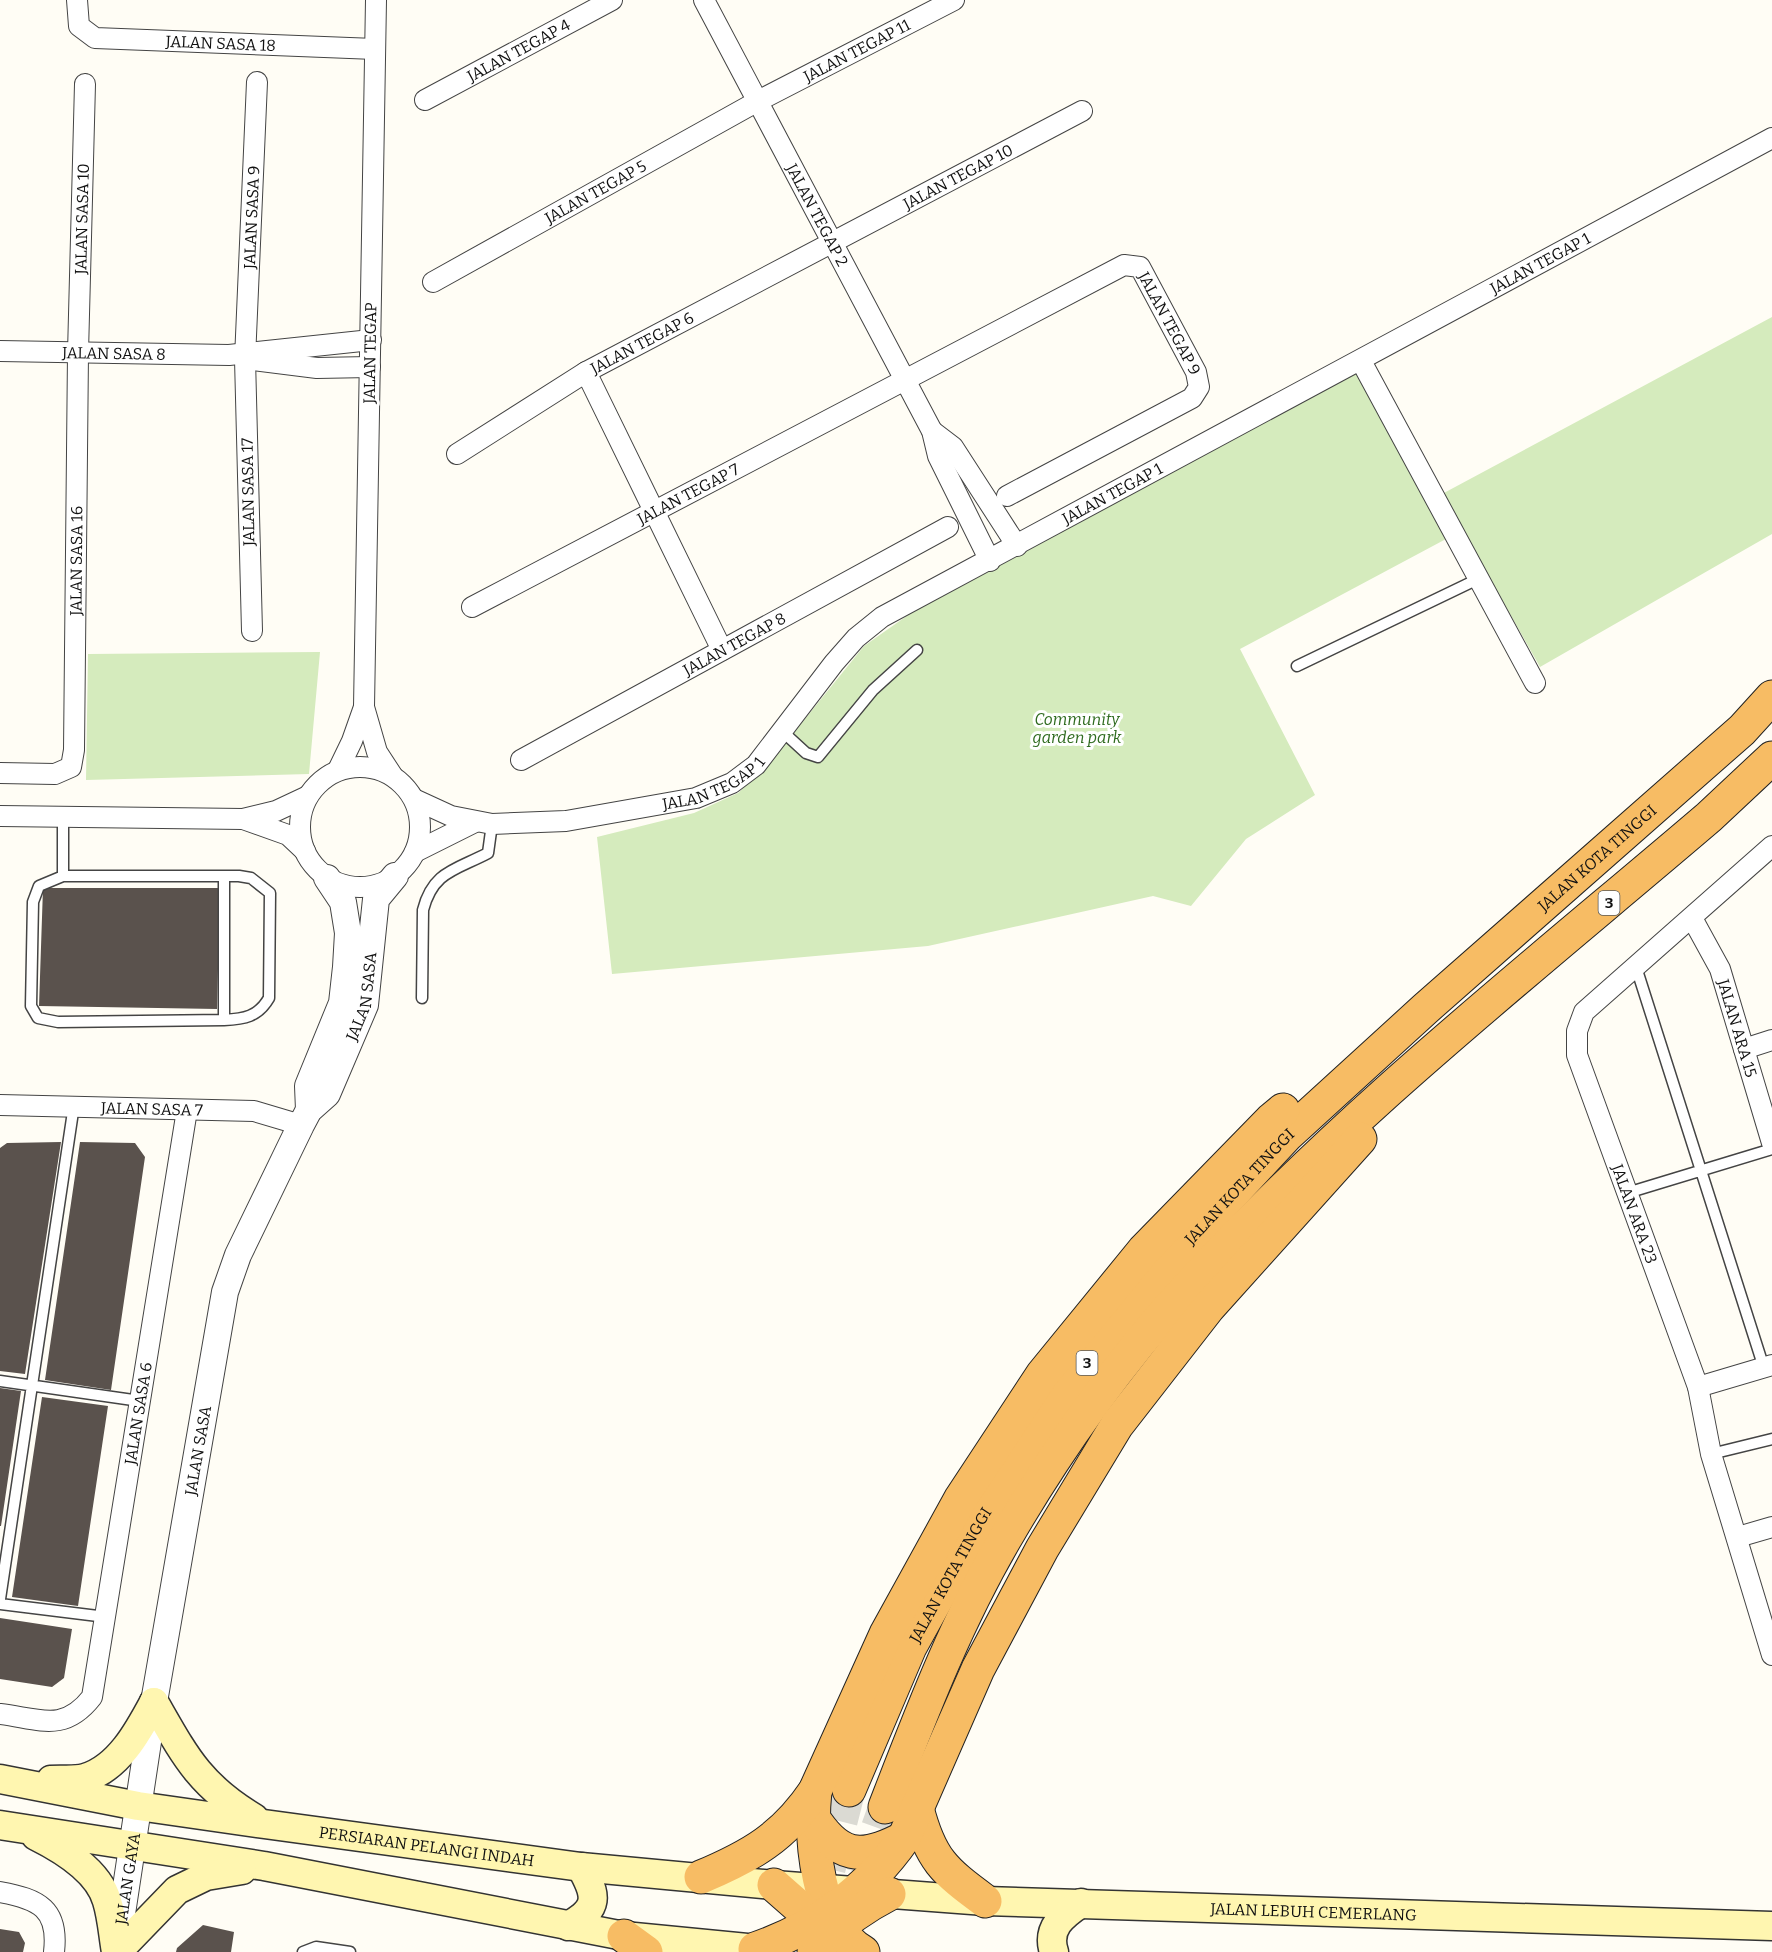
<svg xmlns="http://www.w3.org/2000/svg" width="1772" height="1952" viewBox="0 0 1772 1952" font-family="Bitter,serif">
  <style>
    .green { fill: #d5ebbd }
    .building { fill: #5a524d }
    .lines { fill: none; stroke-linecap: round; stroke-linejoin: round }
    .trunk-tunnel { stroke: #dbdad3; stroke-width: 33; stroke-dasharray: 33 16; stroke-linecap: butt }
    .service-casing { stroke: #444; stroke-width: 13 }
    .minor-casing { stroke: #444; stroke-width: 22 }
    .tertiary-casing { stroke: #444; stroke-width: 28 }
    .secondary-casing { stroke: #333; stroke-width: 31 }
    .trunk-casing { stroke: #222; stroke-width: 35 }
    .service { stroke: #fff; stroke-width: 10 }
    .minor { stroke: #fff; stroke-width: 20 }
    .tertiary { stroke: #fff; stroke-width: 26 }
    .secondary { stroke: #fff6b0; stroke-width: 28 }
    .trunk { stroke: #f7bc64; stroke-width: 33 }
    .labels { text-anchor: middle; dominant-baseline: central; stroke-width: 6; stroke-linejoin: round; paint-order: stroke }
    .shield { fill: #fff; stroke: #585858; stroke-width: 1.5 }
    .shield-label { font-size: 15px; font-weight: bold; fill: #111 }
    .street-label { font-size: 16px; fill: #111; stroke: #fff }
    .park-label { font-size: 16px; font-style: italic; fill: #2f6b1f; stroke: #fff }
  </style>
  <rect width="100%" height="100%" fill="#fffdf5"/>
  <!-- green -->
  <path class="green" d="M1772 317V534L1540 667 1442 494Z
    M1356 372 1446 539 1240 649 1315 795 1246 839 1191 906 1153 896 928 946 612 974 597 837 694 813 738 793 766 767 864 646 911 613 1012 559 1073 519Z
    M320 652 309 774 86 780 88 654Z"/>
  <!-- building -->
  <path class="building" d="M43 888H220L217 1009 39 1006Z
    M61 1142 25 1374 0 1371V1148L7 1143Z
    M80 1142 135 1143 145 1157 111 1390 45 1380Z
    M0 1388 21 1391 1 1526H0Z
    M42 1397 108 1406 78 1606 12 1597Z
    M0 1618 72 1629 64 1678 52 1687 0 1679Z
    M203 1925 234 1932 231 1952H176L177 1948Z
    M0 1929 19 1932 25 1943 23 1952H0Z"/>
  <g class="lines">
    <!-- trunk-tunnel -->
    <path class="trunk-tunnel" d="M829 1869 849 1790
      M861 1874 885 1807"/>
    <!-- service casing -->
    <g class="service-casing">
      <path id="service" d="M1297 666 1478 579
        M782 731 806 753 818 757 873 690 917 650
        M63 876H239L251 878 270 893 269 998C258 1017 244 1019 224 1020L58 1022 38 1018 31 1006 33 902 39 886Z
        M63 876V817
        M1636 967 1764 1368
        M422 998 423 910C433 871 456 870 488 853L492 824
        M224 1020V877
        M1627 1193 1772 1149
        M0 1381 140 1401
        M1711 1454 1772 1439
        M0 1599 74 1105
        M0 1604 106 1617
        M303 1952 316 1947 350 1952"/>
    </g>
    <!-- minor casing -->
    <g class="minor-casing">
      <g id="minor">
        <path id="s1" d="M77 0 79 26 95 38 375 49"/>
        <path d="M376 0 364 707 377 752 392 775"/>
        <path id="s2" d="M704 0 932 431 938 456 990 561"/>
        <path id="s3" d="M425 100 612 0"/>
        <path id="s4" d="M433 282 758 101 954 0"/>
        <path id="s5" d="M0 351 229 355 371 340"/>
        <path d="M252 360 317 368 370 367"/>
        <path d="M1361 361 1535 683"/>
        <path d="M586 372 722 650"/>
        <path d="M932 431 953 447 1017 546"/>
        <path id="s6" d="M457 454 586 372 1082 111"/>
        <path id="s7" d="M472 607 1124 265 1140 267 1196 372 1199 387 1192 398 1007 496"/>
        <path id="s8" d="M252 631 245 359 257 82"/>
        <path id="s9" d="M521 760 948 527"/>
        <circle cx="360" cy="827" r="60"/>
        <path d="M338 770 352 741 364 707"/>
        <path id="s10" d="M0 773 55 774 71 767 74 750 78 353 85 84"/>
        <path id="s11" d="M414 799 451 816 492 824 566 821 696 798 732 783 756 765 834 663 856 638 882 617 1772 138"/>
        <path d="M0 816 243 819 276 811 308 796"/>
        <path d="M243 819 288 835 305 851"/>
        <path id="s12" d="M1772 846 1584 1012 1577 1031V1055L1698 1387 1711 1454 1772 1655"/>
        <path d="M415 852 475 822"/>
        <path id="s13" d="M1692 918 1720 969 1772 1143"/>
        <path d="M1744 1049 1772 1040"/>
        <path id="s14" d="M0 1105 254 1111 301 1125"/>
        <path d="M1698 1387 1772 1365"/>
        <path d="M1738 1537 1772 1527"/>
        <path id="s15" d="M0 1714C40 1719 64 1733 92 1697L187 1110"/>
        <path d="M0 1892C39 1899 59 1909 54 1952"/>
      </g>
    </g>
    <!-- tertiary casing -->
    <g class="tertiary-casing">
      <g id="tertiary">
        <path d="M309 1110 308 1086 342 1003 346 967 348 933 343 902 327 878"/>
        <path id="s16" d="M118 1940 154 1702 225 1292 238 1255 301 1125 309 1110 327 1094 365 1005 376 899 395 876"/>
      </g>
    </g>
    <!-- secondary casing -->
    <g class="secondary-casing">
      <g id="secondary">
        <path d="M154 1702C185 1756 199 1785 254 1818"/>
        <path id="s17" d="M0 1779 138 1806 264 1824 581 1867 774 1885 985 1901 1772 1926"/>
        <path d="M51 1780C61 1779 75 1781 85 1778 119 1768 139 1730 154 1702"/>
        <path d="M0 1825 264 1866 624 1936 778 1951"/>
        <path d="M36 1836C62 1849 98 1870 107 1901 112 1917 113 1935 116 1952"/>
        <path d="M568 1926C600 1908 597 1896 581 1867"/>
        <path d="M117 1952 177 1890 206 1876 242 1870"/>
        <path d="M1054 1952C1046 1928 1063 1915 1081 1903"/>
      </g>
    </g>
    <!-- trunk casing -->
    <g class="trunk-casing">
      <g id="trunk">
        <path id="s18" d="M849 1790 910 1647 983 1515 1064 1392 1160 1271 1287 1135 1425 1009 1742 730 1772 697"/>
        <path d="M815 1791C810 1838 816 1925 863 1952"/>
        <path d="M885 1807C921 1714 957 1619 1009 1532 1058 1448 1121 1359 1187 1288 1345 1115 1531 969 1709 817L1772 758"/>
        <path d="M917 1808C930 1859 944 1871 985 1901"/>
        <path d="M812 1816C839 1858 860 1861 904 1838"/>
        <path d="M701 1877C751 1856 784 1837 815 1791L886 1634 961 1498 1042 1375 1144 1250 1271 1120 1283 1110"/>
        <path d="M774 1885 815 1921 826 1939"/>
        <path d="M624 1936 646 1952"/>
        <path d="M755 1949C814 1929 868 1890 904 1838L978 1669 1042 1549 1117 1425 1208 1308 1360 1139"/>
        <path d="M814 1952C835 1927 860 1909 889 1894"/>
      </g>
    </g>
    <!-- service -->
    <use href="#service" class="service"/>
    <!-- minor -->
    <use href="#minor" class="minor"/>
    <!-- tertiary -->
    <use href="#tertiary" class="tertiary"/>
    <!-- secondary -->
    <use href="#secondary" class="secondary"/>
    <!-- trunk -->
    <use href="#trunk" class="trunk"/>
  </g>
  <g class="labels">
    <!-- shield labels -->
    <g class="shield">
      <rect x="1598.5" y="891" width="21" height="24" rx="4.5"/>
      <rect x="1076.5" y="1351" width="21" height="24" rx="4.5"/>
    </g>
    <g class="shield-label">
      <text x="1609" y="903">3</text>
      <text x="1087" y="1363">3</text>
    </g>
    <!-- street labels -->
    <g class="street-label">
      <text stroke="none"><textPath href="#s1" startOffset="172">JALAN SASA 18</textPath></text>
      <text stroke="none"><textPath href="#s3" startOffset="106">JALAN TEGAP 4</textPath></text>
      <text stroke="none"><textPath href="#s4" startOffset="483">JALAN TEGAP 11</textPath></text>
      <text stroke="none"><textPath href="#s6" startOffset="573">JALAN TEGAP 10</textPath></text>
      <text stroke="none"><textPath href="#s4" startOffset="186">JALAN TEGAP 5</textPath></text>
      <text stroke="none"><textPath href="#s2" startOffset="243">JALAN TEGAP 2</textPath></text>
      <text stroke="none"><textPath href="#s10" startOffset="621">JALAN SASA 10</textPath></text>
      <text stroke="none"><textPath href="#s8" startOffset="414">JALAN SASA 9</textPath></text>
      <text stroke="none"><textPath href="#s11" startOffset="1300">JALAN TEGAP 1</textPath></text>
      <text stroke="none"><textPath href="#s7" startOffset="816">JALAN TEGAP 9</textPath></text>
      <text stroke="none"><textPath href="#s6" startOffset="216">JALAN TEGAP 6</textPath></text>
      <text stroke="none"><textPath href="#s5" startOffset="114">JALAN SASA 8</textPath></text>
      <text transform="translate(370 353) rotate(-89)">JALAN TEGAP</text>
      <text transform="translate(248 492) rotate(-91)">JALAN SASA 17</text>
      <text stroke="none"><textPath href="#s11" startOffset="814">JALAN TEGAP 1</textPath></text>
      <text stroke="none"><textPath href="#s7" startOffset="244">JALAN TEGAP 7</textPath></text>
      <text stroke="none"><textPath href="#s10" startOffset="279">JALAN SASA 16</textPath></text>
      <text stroke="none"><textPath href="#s9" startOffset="243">JALAN TEGAP 8</textPath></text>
      <text stroke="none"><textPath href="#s11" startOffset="310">JALAN TEGAP 1</textPath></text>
      <text stroke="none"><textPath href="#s18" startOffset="1210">JALAN KOTA TINGGI</textPath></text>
      <text stroke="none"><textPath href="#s16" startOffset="986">JALAN SASA</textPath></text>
      <text stroke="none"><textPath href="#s13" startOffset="120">JALAN ARA 15</textPath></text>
      <text stroke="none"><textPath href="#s14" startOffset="152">JALAN SASA 7</textPath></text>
      <text stroke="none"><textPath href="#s18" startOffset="724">JALAN KOTA TINGGI</textPath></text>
      <text stroke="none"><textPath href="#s12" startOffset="464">JALAN ARA 23</textPath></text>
      <text stroke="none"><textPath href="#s15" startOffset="388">JALAN SASA 6</textPath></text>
      <text stroke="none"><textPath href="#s16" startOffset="496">JALAN SASA</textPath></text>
      <text stroke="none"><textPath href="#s18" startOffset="238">JALAN KOTA TINGGI</textPath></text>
      <text stroke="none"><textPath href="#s17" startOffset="432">PERSIARAN PELANGI INDAH</textPath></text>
      <text stroke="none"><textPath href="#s16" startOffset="62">JALAN GAYA</textPath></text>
      <text stroke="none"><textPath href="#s17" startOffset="1322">JALAN LEBUH CEMERLANG</textPath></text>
    </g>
    <!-- park labels -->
    <g class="park-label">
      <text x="1077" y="719">Community<tspan x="1077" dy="18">garden park</tspan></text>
    </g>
  </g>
</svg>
